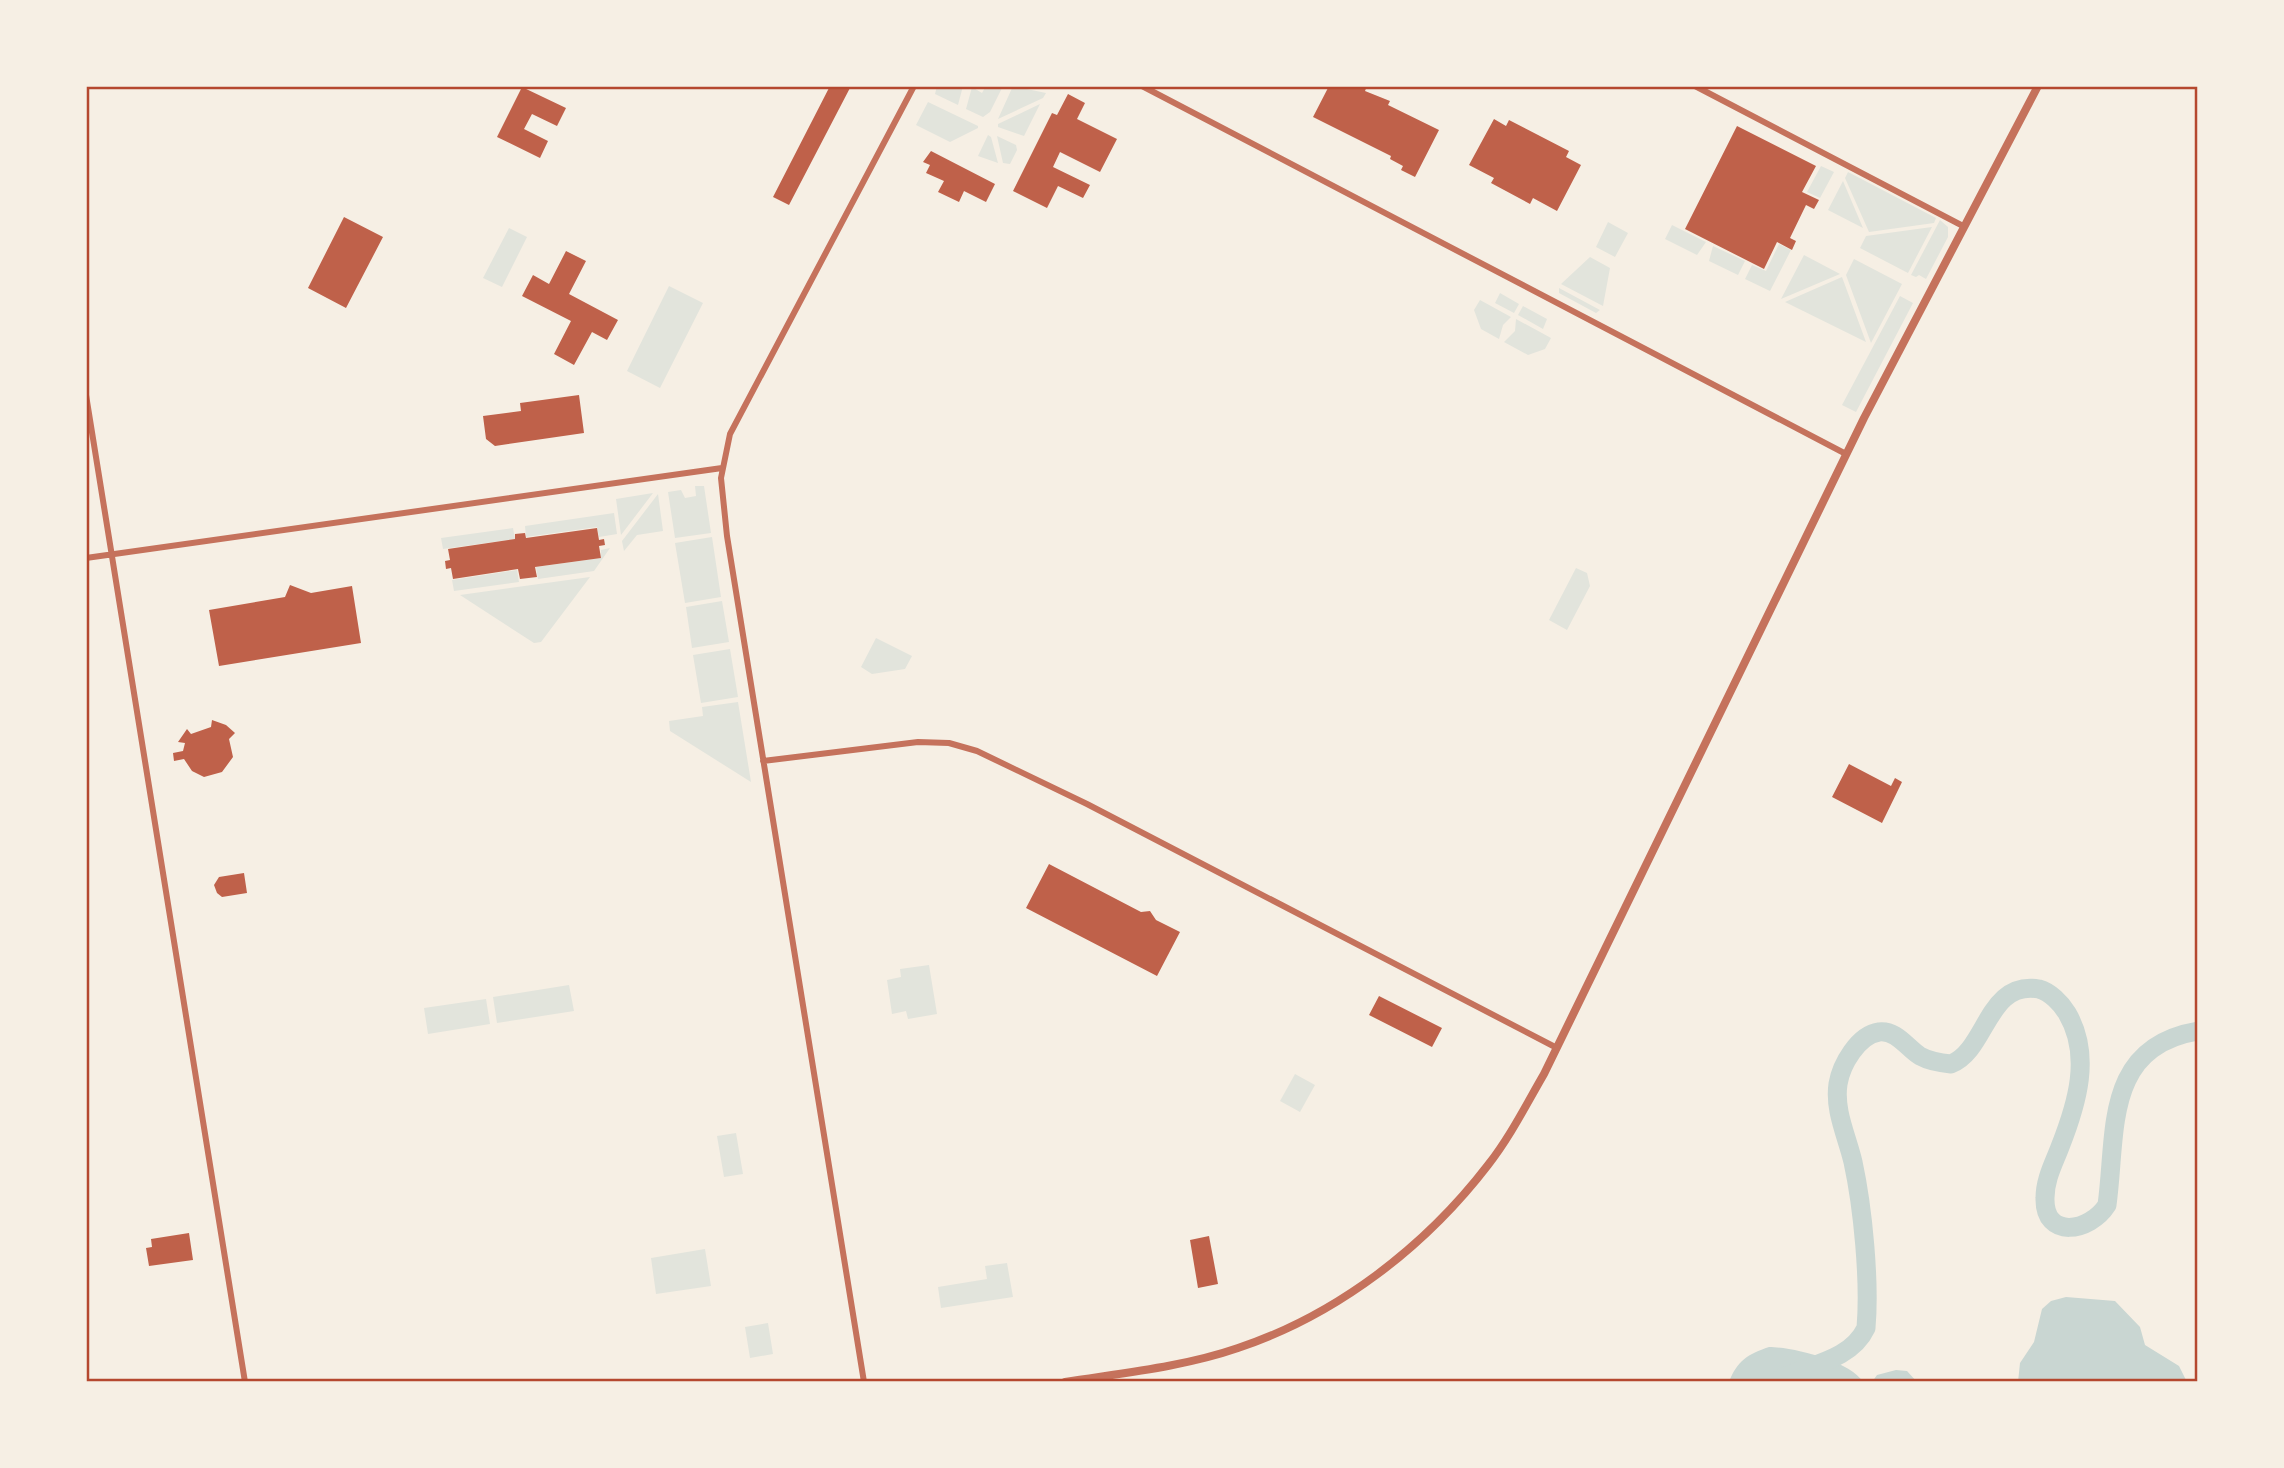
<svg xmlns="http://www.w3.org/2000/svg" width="2284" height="1468" viewBox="0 0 2284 1468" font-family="'Roboto Condensed',sans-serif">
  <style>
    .green { fill: #e2e4dc }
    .water { fill: #c9d6d2 }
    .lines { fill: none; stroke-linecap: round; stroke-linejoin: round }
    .river { stroke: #c9d6d2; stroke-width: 19 }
    .building { fill: #bf614a }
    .minor { stroke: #c5725c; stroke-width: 6 }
    .tertiary { stroke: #c5725c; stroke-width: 8 }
    .neatline { fill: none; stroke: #b5482f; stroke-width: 2.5 }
  </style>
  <rect width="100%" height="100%" fill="#f6efe4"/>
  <!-- green -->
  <path class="green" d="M937 86H963L958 105 935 94Z
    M986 86H1003L990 112 983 117 966 109 972 87 982 93Z
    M1013 86 1046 93 1043 98 998 119Z
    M928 102 978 126V128L950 142 916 125Z
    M1040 104 1024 136 998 127V124Z
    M988 135 991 137 998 163 978 156Z
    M997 136 1016 145 1017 150 1010 164 1003 163Z
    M1821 166 1834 172 1820 198 1807 192Z
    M1848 172 1936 218 1934 223 1869 232 1845 178Z
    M1843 181 1863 228 1828 210Z
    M1940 220 1948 227V237L1926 279 1919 275 1916 277 1911 275Z
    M1608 222 1628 233 1615 257 1596 247Z
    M1672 225 1706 242 1697 255 1665 239Z
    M1932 227 1908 273 1860 248 1866 236Z
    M509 228 527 237 502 287 483 278Z
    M1779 244 1791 250 1770 291 1745 279 1752 265 1766 271Z
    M1713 246 1745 261 1738 275 1709 261Z
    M1804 255 1840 274 1781 299Z
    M1590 257 1610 268 1603 306 1561 284Z
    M1854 259 1902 284 1871 343 1846 275Z
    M1842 277 1866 342 1785 302Z
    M669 286 703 303 660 388 627 371Z
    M1559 288 1600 310 1596 313 1559 293Z
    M1500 293 1519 304 1514 313 1495 303Z
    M1900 296 1913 303 1856 412 1842 405Z
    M1480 300 1511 317 1503 325 1499 339 1481 329 1474 310Z
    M1523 306 1547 319 1543 329 1518 315Z
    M1516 319 1551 338 1545 349 1528 355 1504 342 1515 331Z
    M695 486H704L711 533 675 538 668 492 681 490 685 498 696 496Z
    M653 493 621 535 616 499Z
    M658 494 663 531 637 535 624 551 622 541Z
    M614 513 617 534 599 537 597 527 526 537 525 526Z
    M513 528 515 539 443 549 441 538Z
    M712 537 721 597 685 603 675 543Z
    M610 548 594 571 538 579 536 567 601 558V550Z
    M1576 568 1587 573 1590 586 1567 630 1549 620Z
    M517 570 519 582 454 591 452 580Z
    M590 577 541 642 534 643 460 595Z
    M722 601 729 642 692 648 686 607Z
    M876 638 912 656 905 669 872 674 861 667Z
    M730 649 738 697 701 703 693 655Z
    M738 702 751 782 670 731 669 721 703 716 702 707Z
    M929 965 937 1014 908 1019 906 1011 892 1014 887 980 901 977 900 969Z
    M569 985 574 1011 497 1023 493 997Z
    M486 999 490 1024 428 1034 424 1008Z
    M1295 1074 1315 1085 1300 1112 1280 1101Z
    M736 1133 743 1174 724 1177 717 1136Z
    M705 1249 711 1286 656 1294 651 1258Z
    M1007 1263 1013 1297 941 1308 938 1287 987 1279 985 1266Z
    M768 1323 773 1354 750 1358 745 1327Z"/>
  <!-- water -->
  <path class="water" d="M2066 1297 2115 1301 2140 1327 2145 1345 2179 1366 2187 1382H2018L2020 1363 2034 1342 2042 1309 2051 1301Z
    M1769 1347C1793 1347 1850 1361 1863 1382H1729C1737 1361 1748 1354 1769 1347Z
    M1896 1370 1907 1371 1917 1382H1872L1877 1375Z"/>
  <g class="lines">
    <!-- river -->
    <path class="river" d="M1777 1382 1786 1376C1815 1364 1852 1358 1866 1328 1870 1282 1863 1208 1853 1162 1847 1136 1834 1111 1838 1084 1841 1065 1858 1035 1879 1032 1897 1030 1907 1048 1920 1056 1929 1061 1940 1063 1951 1064 1987 1050 1987 980 2039 989 2050 992 2061 1003 2067 1013 2092 1055 2077 1104 2060 1147 2054 1163 2045 1179 2045 1198 2044 1240 2090 1232 2107 1205 2117 1132 2103 1047 2198 1031"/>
  </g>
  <!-- building -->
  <path class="building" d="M830 86H851L789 205 773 197Z
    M1329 86H1367L1365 91 1390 101 1388 105 1439 130 1415 177 1401 170 1403 166 1390 159 1391 156 1313 117Z
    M522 87 566 108 557 126 532 114 524 129 548 141 540 158 497 137Z
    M1068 94 1085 103 1077 119 1117 139 1100 172 1060 152 1053 167 1090 185 1083 198 1058 186 1047 208 1013 191 1052 113 1057 115Z
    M1494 119 1506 126 1509 120 1569 151 1566 157 1581 165 1557 211 1533 198 1530 204 1491 183 1494 178 1469 165Z
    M1737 126 1816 166 1802 192 1819 200 1814 209 1806 205 1790 238 1796 241 1792 250 1777 242 1764 269 1685 229Z
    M931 151 995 184 986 202 964 191 959 202 938 192 944 181 926 173 930 165 923 162Z
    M344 217 383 237 346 308 308 288Z
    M566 251 586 261 569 294 618 320 607 340 592 332 574 365 554 354 571 321 522 296 533 275 549 284Z
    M579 395 584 433 495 446 486 439 483 416 521 411 520 403Z
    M597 528 599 540 604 539 605 545 599 546 601 558 535 567 537 577 520 579 518 569 453 579 451 568 446 569 445 561 450 560 448 549 515 539V534L525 533 526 538Z
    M290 585 311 593 352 586 361 643 219 666 209 610 285 597Z
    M212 720 226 725 235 733 229 739 233 757 222 772 204 777 192 771 184 759 174 761 173 753 183 751 185 743 178 742 187 729 191 734 211 727Z
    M1849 764 1891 786 1895 778 1902 782 1882 823 1832 797Z
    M1049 864 1141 912 1150 911 1156 920 1180 932 1157 976 1026 908Z
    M244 873 247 893 222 897 217 893 214 885 219 877Z
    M1379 996 1442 1028 1432 1047 1369 1015Z
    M189 1233 193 1260 149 1266 146 1248 152 1247 151 1239Z
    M1209 1236 1218 1284 1198 1288 1190 1240Z"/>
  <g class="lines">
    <!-- minor -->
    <path class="minor" d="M1142 86 1846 454
      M1695 86 1963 226
      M86 395 245 1382
      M86 558 722 468
      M763 761 918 742 949 743 977 751 1087 804 1557 1048
      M864 1382 727 536 721 478 730 434 914 86"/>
    <!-- tertiary -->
    <path class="tertiary" d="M1065 1382C1122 1373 1183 1367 1238 1348 1337 1315 1425 1247 1488 1165 1510 1137 1526 1105 1544 1074L1864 418 2038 86"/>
  </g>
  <!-- border -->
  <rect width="2284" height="1468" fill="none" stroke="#f6efe4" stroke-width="175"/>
  <rect x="88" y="88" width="2108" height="1292" class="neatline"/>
</svg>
